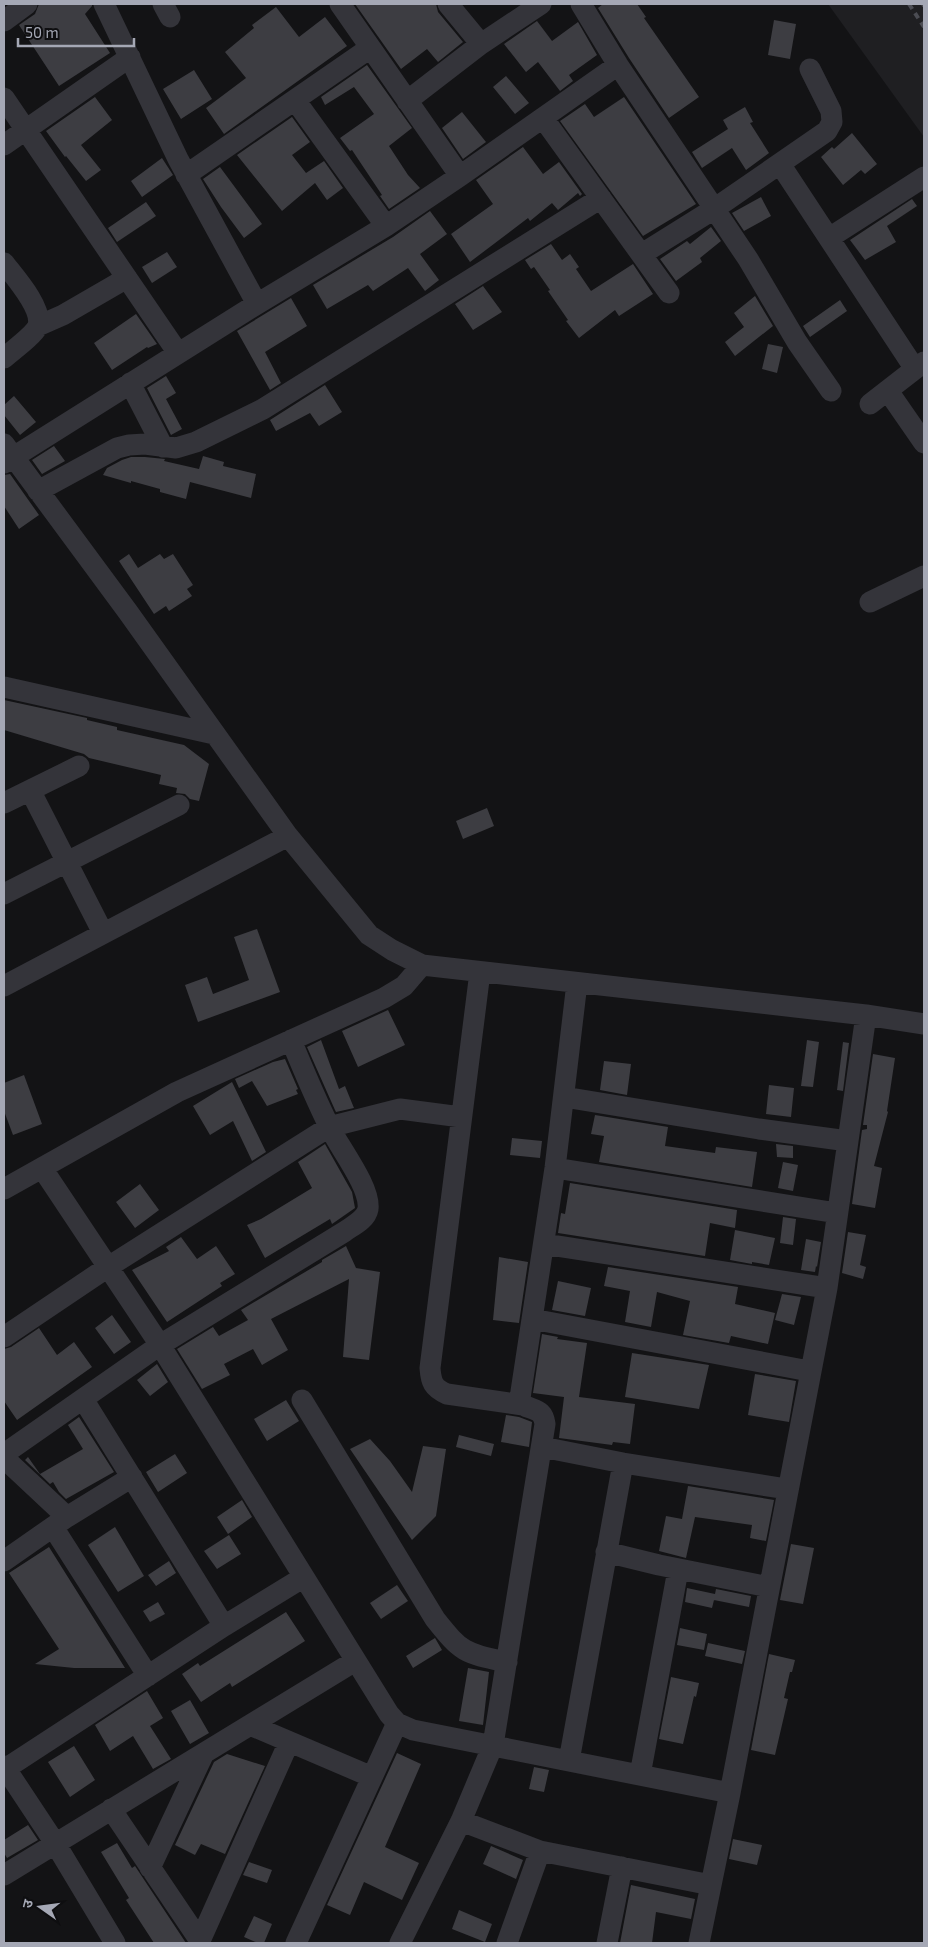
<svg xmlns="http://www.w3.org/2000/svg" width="928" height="1947" viewBox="0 0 928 1947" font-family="'Exo 2','Noto Sans Devanagari',sans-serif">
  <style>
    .built { fill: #1f1f22 }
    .building { fill: #3d3d42 }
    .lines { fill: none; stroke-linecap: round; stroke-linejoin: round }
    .minor { stroke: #34343a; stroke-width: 21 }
    .rail { stroke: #4b4c53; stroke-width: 4; stroke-dasharray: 6 5; stroke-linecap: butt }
  </style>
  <rect width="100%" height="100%" fill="#131315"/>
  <!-- built -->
  <path class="built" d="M828 4H924V137Z"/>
  <!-- building -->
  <path class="building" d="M39 4H92V6L85 14 110 53 59 86 19 25 35 14Z
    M355 4H436L438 12 463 42 438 62 427 49 401 69Z
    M603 4H637L646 17 644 18 699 97 669 118 629 58 598 8Z
    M276 7 299 37 325 17 347 46 224 134 206 108 246 78 225 52 254 28 252 25Z
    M774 20 796 24 790 59 768 55Z
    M537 21 552 41 578 22 597 55 569 75 573 81 560 91 538 62 526 72 504 44Z
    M367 65 412 128 389 146 408 175 420 188 389 209 380 196 382 195 352 150 350 151 340 138 374 114 354 87 325 105 321 97Z
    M194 70 212 99 181 119 163 89Z
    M506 76 529 103 515 114 493 87Z
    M95 97 112 120 81 145 101 170 86 181 66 156 65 157 46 131Z
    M624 97 696 204 643 236 560 121 585 104 594 117Z
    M745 107 753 122 750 123 769 153 746 170 732 148 702 168 692 152 728 129 723 120Z
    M462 112 486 142 463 159 442 128Z
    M292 117 310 142 292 155 306 173 324 161 343 188 327 200 315 183 282 211 237 155Z
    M852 133 877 164 865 174 861 170 843 185 821 157 832 147 834 149Z
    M523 147 543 174 559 162 582 194 580 196 578 193 558 210 552 203 530 221 528 218 470 262 451 234 493 204 476 180Z
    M162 158 173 175 142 197 131 181Z
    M220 167 262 224 244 238 221 207 203 179Z
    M761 197 771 216 744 231 732 213Z
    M912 199 917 206 887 226 896 242 865 260 850 240Z
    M146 202 156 216 117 242 108 228Z
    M430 211 447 234 420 254 439 280 425 291 408 268 373 291 368 285 327 309 313 285 393 237Z
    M711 227 721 241 700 258 702 262 676 281 660 259 687 241 690 244Z
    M551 244 562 260 570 254 579 267 576 269 591 291 633 264 653 294 619 316 615 310 579 338 566 321 568 320 548 291 550 290 534 267 531 269 525 260Z
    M167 252 177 267 152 283 142 267Z
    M483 286 502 312 473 330 455 304Z
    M755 296 773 326 735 356 725 342 744 327 734 313Z
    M291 298 307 326 265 352 281 383 270 390 237 331Z
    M840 300 847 311 810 337 803 326Z
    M136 314 157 344 148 348 147 347 112 370 94 343Z
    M768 344 783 347 777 373 762 369Z
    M166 376 176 393 166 399 182 429 171 435 147 388Z
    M325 385 342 412 319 426 310 413 276 431 270 420Z
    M14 396 36 422 20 435 4 415V405Z
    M54 446 65 461 42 474 32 460Z
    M203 456 224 462 223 466 256 474 251 498 190 482 186 499 160 492V489L131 481V483L103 475 107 468 122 460 131 457H145L165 459 164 461 199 469Z
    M10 474 39 515 19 529 4 506V475Z
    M129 554 138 568 160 554 164 559 173 554 193 585 187 589 192 596 169 611 166 606 154 614 119 561Z
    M4 700 87 718V720L117 727V730L184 745 209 764 199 801 190 799 185 794 176 793 177 788 159 784 161 775 89 758 84 754 4 730Z
    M487 808 494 826 463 839 456 821Z
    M257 929 280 992 198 1022 185 985 207 977 213 994 249 980 234 937Z
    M388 1010 405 1045 358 1067 342 1031Z
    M321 1040 339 1089 345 1086 354 1108 336 1112 335 1110 307 1047Z
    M807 1040 819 1042 813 1087 801 1086Z
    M843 1042 849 1043 843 1091 837 1090Z
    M873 1054 895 1058 887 1111 888 1112 874 1166 882 1168 875 1208 852 1204 862 1130 867 1129V1125H863Z
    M285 1059 298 1089 296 1090 298 1094 267 1106 252 1081 239 1088 235 1079 273 1062Z
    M604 1061 631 1064 627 1095 600 1090Z
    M24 1075 42 1124 13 1135 4 1111V1083Z
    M232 1082 266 1152 252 1161 233 1121 210 1135 193 1106Z
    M769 1085 794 1088 791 1117 766 1114Z
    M595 1115 668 1127 665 1146 715 1153 716 1147 757 1152 752 1187 599 1162 604 1136 591 1134Z
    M512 1138 542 1141 540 1158 510 1155Z
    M325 1144 352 1192 355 1208 332 1224 330 1219 265 1258 247 1225 261 1219 312 1188 298 1162Z
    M776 1144 793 1146V1158L777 1157Z
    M783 1162 798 1165 793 1191 778 1188Z
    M570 1183 737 1210 735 1228 710 1223 705 1256 558 1233 561 1213 565 1214Z
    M140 1184 159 1210 135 1228 116 1202Z
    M783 1217 796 1219 793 1245 780 1243Z
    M735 1230 775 1238 769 1265 752 1262V1264L730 1260Z
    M848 1232 866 1235 860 1265 866 1267 863 1279 842 1273Z
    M181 1237 197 1259 216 1246 235 1274 220 1283 222 1286 167 1322 132 1270 169 1251 166 1247Z
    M806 1239 821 1242 817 1267 816 1266 815 1272 801 1270Z
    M346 1246 356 1268 380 1272 369 1360 343 1357 349 1279 271 1319 288 1350 262 1365 253 1349 224 1364 230 1375 202 1389 177 1349 213 1327 219 1336 248 1320 241 1310 322 1262V1260Z
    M499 1257 528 1262 519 1323 493 1320Z
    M608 1267 738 1287 735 1304 775 1313 768 1344 731 1336 729 1343 683 1335 690 1301 657 1292 651 1327 625 1322 630 1291 604 1286Z
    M558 1281 591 1288 585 1316 552 1310Z
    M782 1294 801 1297 794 1325 775 1320Z
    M112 1315 131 1342 114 1354 95 1328Z
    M39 1328 57 1355 74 1342 92 1367 17 1420 4 1401V1349L11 1347Z
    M542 1334 558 1337 557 1339 587 1343 579 1397 635 1404 630 1444 613 1442 612 1445 559 1438 564 1397 533 1393Z
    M632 1353 709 1365 699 1409 625 1397Z
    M157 1364 168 1382 150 1396 137 1380Z
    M755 1374 796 1381 789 1422 748 1415Z
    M286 1400 299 1421 267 1441 254 1419Z
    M506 1415 519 1417 532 1422 529 1447 501 1442Z
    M79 1417 114 1472 66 1499 59 1492 53 1482 50 1484 25 1460 28 1457 40 1474 83 1449 68 1425Z
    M459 1435 494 1444 491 1456 456 1447Z
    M370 1439 390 1461 412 1492 423 1446 446 1449 436 1516 412 1540 350 1449Z
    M175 1454 187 1473 158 1492 146 1472Z
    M688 1486 774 1500 766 1541 750 1538 752 1525 695 1517 686 1558 659 1551 666 1516 682 1519Z
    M242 1500 252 1517 228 1534 217 1517Z
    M115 1527 144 1576 118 1592 88 1545Z
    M229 1535 241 1554 217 1569 204 1551Z
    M791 1544 814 1548 803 1604 780 1600Z
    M49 1547 125 1668H74L35 1664 59 1649 9 1573Z
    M169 1561 176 1573 156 1586 148 1575Z
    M397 1585 408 1601 381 1619 370 1603Z
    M687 1588 715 1594 716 1589 751 1596 749 1607 714 1600 715 1596 712 1608 685 1602Z
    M158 1602 165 1614 150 1622 143 1611Z
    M286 1612 305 1641 232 1687 230 1683 201 1702 182 1674 198 1663 200 1666Z
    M680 1628 707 1634 704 1650 677 1645Z
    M435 1638 442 1650 413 1668 406 1656Z
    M708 1643 745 1651 742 1664 705 1656Z
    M769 1654 795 1660 792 1672H790L784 1698 788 1699 775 1755 751 1750Z
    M468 1668 489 1672 483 1725 459 1721Z
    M671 1677 699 1683 696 1697 694 1696 683 1744 659 1739Z
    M147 1691 163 1718 150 1726 171 1759 153 1769 133 1736 110 1751 95 1725Z
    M190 1700 209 1733 190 1744 171 1711Z
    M74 1746 95 1780 70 1797 48 1762Z
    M397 1753 421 1764 385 1847 419 1863 402 1900 364 1882 350 1915 327 1905Z
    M227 1754 265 1766 225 1854 201 1844 195 1855 175 1845 214 1762Z
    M534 1767 549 1770 544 1792 529 1789Z
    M28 1825 38 1840 7 1858 4 1853V1840Z
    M733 1839 762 1845 757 1865 729 1859Z
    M117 1843 132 1868 135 1866 186 1943H154L126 1900 129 1898 101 1852Z
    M491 1846 523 1860 516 1879 483 1864Z
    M249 1862 272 1870 267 1883 243 1875Z
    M631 1885 695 1899 691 1919 656 1912 652 1943H620Z
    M459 1910 492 1924 485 1942 452 1929Z
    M254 1916 272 1924 264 1943H258L244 1937Z"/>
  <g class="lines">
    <!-- minor -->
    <path class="minor" d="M104 4 178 159 257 304
      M163 4 170 17
      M340 4 460 176
      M448 4 481 44
      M581 4 618 65 748 259 797 342 831 391
      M4 21 27 4
      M4 98 178 353
      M295 100 386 226
      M407 101 481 44 541 4
      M543 118 669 293
      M4 145 130 57
      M780 164 915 369
      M186 175 370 48
      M829 238 924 177
      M642 254 714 209 827 131 832 122 831 111 810 69
      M4 263C14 276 43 308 38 326 34 335 12 351 4 358
      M38 326 63 315 127 278
      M130 383 163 447
      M888 391 924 443
      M870 404 924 362
      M4 444 128 612 288 836 369 935 392 950 422 965 866 1015 924 1024
      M4 463 257 304 386 226 460 176 618 65
      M38 491 117 448 129 445 145 444 176 448 196 442 263 409 601 198
      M870 602 924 576
      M4 687 214 734
      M30 790 103 933
      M4 803 79 766
      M4 894 179 805
      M480 972 430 1368C431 1382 433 1388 447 1394L523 1405
      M4 986 288 836
      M564 1097 759 1129 848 1141
      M42 1168 160 1345 389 1714 397 1723 413 1730 730 1793
      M555 1168 837 1213
      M4 1189 177 1092 384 998 404 986 422 965
      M544 1244 827 1288
      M532 1319 809 1371
      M4 1337 108 1267 329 1127 400 1109 461 1117
      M83 1399 224 1626
      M302 1400 435 1619C462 1653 464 1653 507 1662
      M542 1447 623 1463 787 1489
      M4 1454 160 1345 344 1232C352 1226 366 1220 368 1209 371 1187 338 1146 329 1126 315 1098 303 1069 291 1040
      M4 1458 67 1517
      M53 1527 148 1676
      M606 1552 659 1565 769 1587
      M4 1561 67 1517 132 1477
      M250 1725 372 1777
      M569 1761 623 1463
      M4 1766 55 1843 115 1943
      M5 1769 224 1626 304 1577
      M640 1775 678 1570
      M111 1809 200 1941
      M461 1821 540 1851 711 1885
      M150 1868 204 1753
      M4 1875 355 1661
      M199 1943 289 1742
      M296 1943 397 1723
      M400 1943 461 1821 493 1745 545 1424C543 1409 535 1411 523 1405L520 1398 555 1168 577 983
      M507 1943 540 1851
      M607 1943 622 1867
      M699 1943 730 1793 827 1288 866 1015"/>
    <!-- rail -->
    <path class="rail" d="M909 4 924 27
      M923 4 924 6"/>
  </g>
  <!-- border -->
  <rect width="928" height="1947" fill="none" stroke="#a5a8b5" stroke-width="10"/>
  <!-- north arrow -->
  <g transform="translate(40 1907) rotate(284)" stroke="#0e0e10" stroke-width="4" paint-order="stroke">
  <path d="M0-4L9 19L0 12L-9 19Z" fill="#a5a8b5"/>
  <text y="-8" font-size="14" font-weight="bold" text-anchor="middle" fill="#a5a8b5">उ</text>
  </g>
  <!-- scale -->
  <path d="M18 38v8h116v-8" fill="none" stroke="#a5a8b5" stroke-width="2.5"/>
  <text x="25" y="38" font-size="15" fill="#a5a8b5" stroke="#0e0e10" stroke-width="4" paint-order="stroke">50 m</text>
</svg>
